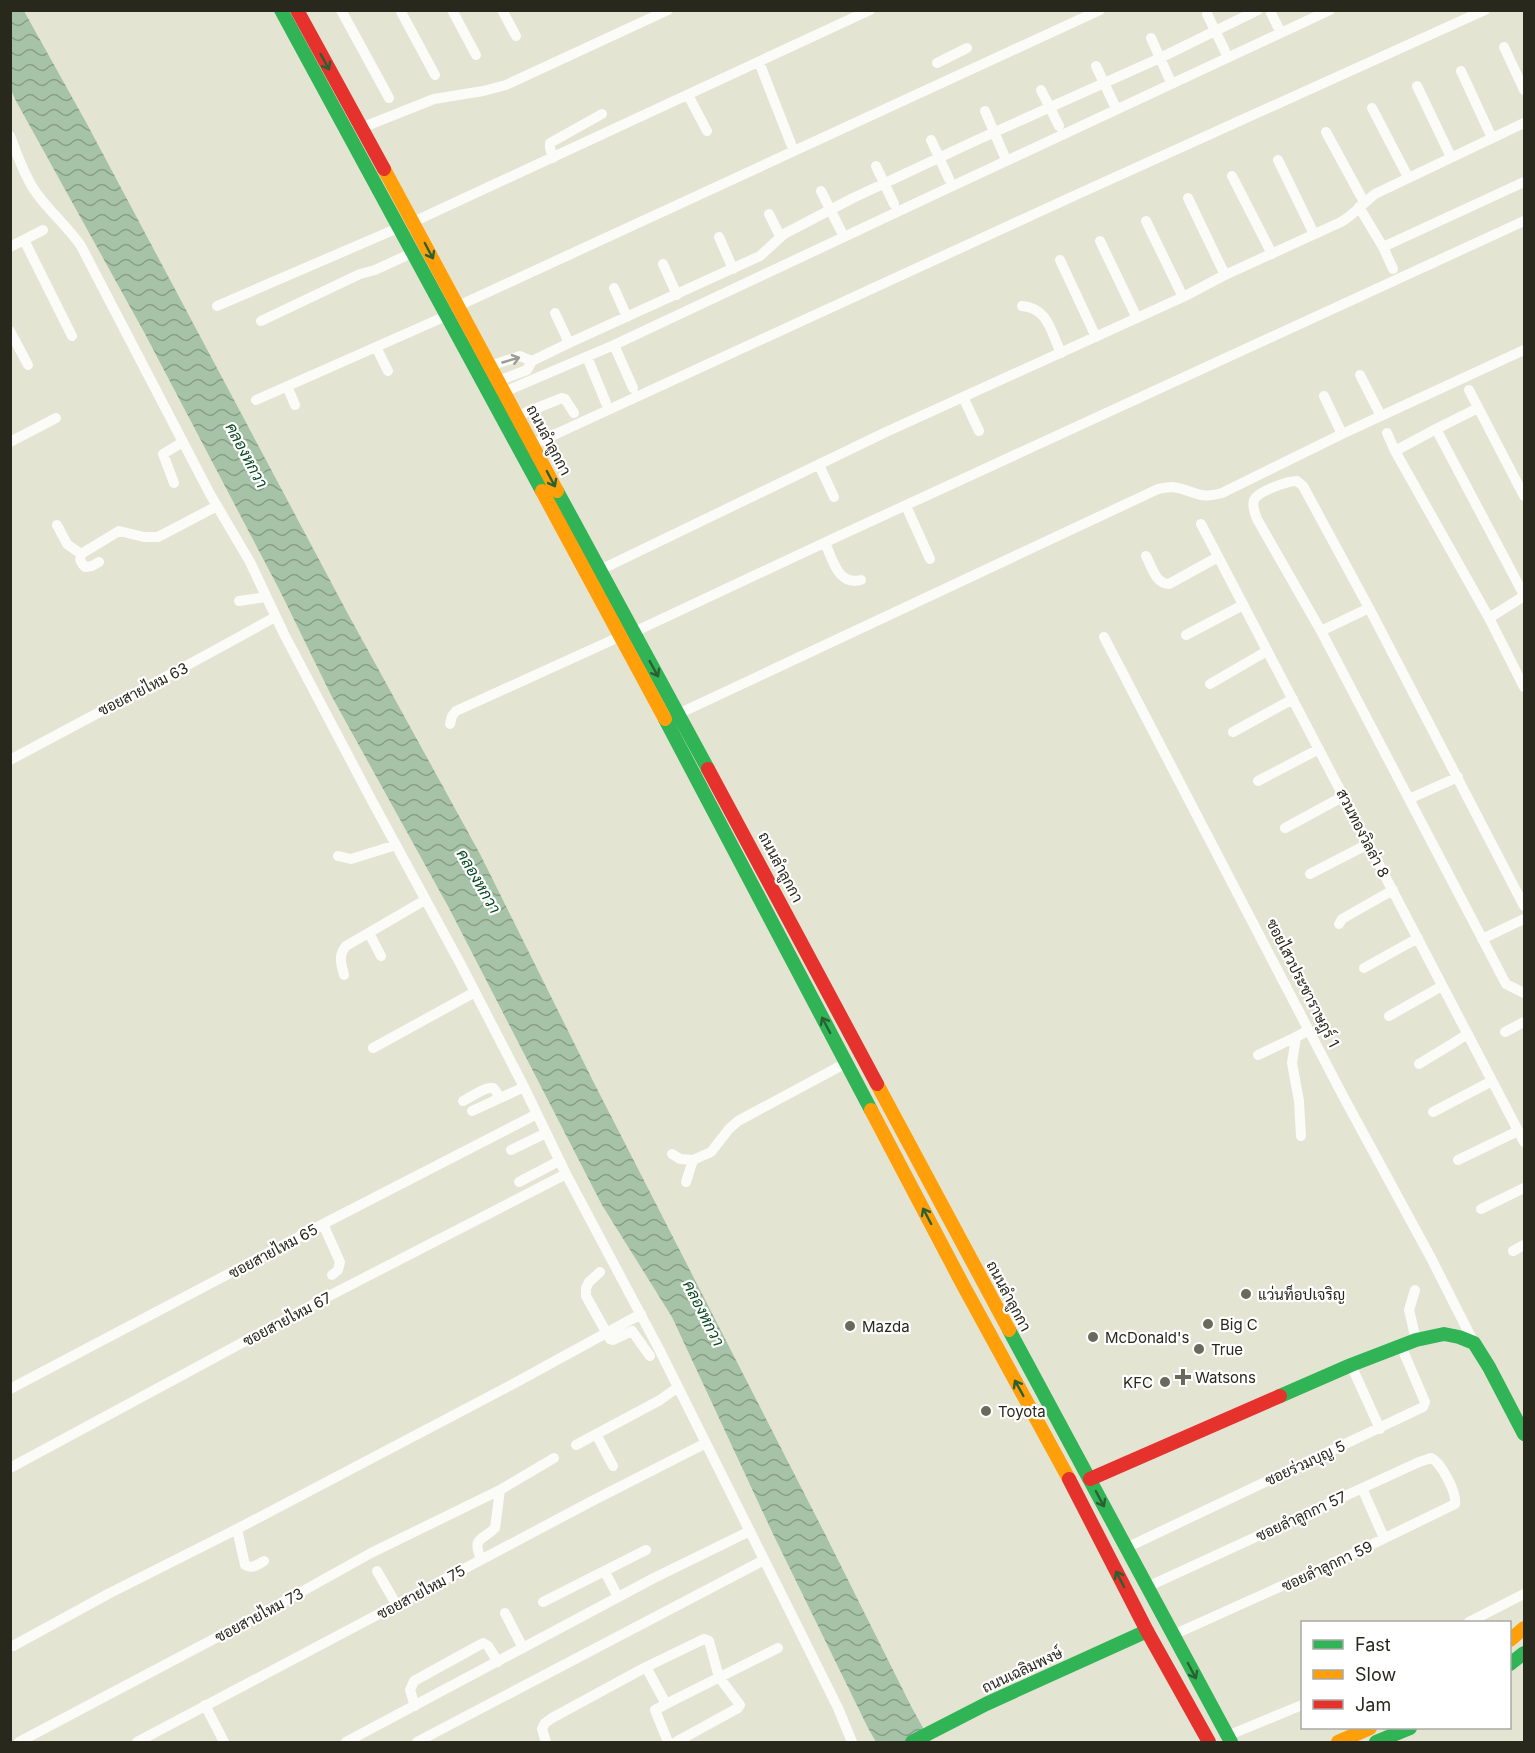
<svg xmlns="http://www.w3.org/2000/svg" width="1535" height="1753" viewBox="0 0 1535 1753" font-family="Inter,Sarabun,sans-serif">
  <style>
    .water { fill: url(#water-waves) }
    .lines { fill: none; stroke-linecap: round; stroke-linejoin: round }
    .street { stroke: #fbfbf8; stroke-width: 10 }
    .fast { stroke: #30b455; stroke-width: 14 }
    .slow { stroke: #ff9f0a; stroke-width: 14 }
    .jam { stroke: #e5322d; stroke-width: 14 }
    .oneway { stroke: #2b6033 }
    .oneway2 { stroke: #9c9c95 }
    .poi-dot { fill: #6a6a5c; stroke: #fff; stroke-width: 2 }
    .labels { text-anchor: middle; dominant-baseline: central; stroke-width: 4.5; stroke-linejoin: round; paint-order: stroke }
    .street-label { font-size: 15px; fill: #28281c; stroke: #fff }
    .poi-label { font-size: 15px; fill: #28281c; stroke: #fff; text-anchor: start }
    .water-label { font-size: 16px; font-style: italic; fill: #084a20; stroke: #fff }
  </style>
  <defs>
    <pattern id="water-waves" width="16" height="10" patternUnits="userSpaceOnUse" patternTransform="scale(1.5)"><rect width="16" height="10" fill="#a7c3a7"/><path d="M0 5q4-4 8 0t8 0" fill="none" stroke="#889e87"/></pattern>
  </defs>
  <rect width="100%" height="100%" fill="#e4e4d3"/>
  <!-- water -->
  <path class="water" d="M10 11H24L87 124 348 614 480 854 593 1081 823 1530 912 1708 931 1742H876L868 1728 773 1534 672 1317 602 1205 449 908 331 695 279 589 144 332 16 101 11 90Z"/>
  <g class="lines">
    <!-- street -->
    <path class="street" d="M341 10 389 98
      M400 10 435 75
      M452 10 476 55
      M502 10 516 36
      M1271 13 1278 27
      M1207 14 1225 51
      M1151 38 1169 78
      M1504 47 1524 90
      M759 62 791 144
      M937 63 967 48
      M1096 66 1114 104
      M1461 71 1492 138
      M1417 86 1451 157
      M1041 90 1059 126
      M688 95 707 131
      M1372 108 1408 177
      M985 111 1004 155
      M361 128 434 99 483 91 506 85 668 10
      M1326 132 1364 202
      M10 136C17 154 23 172 33 188 46 209 67 225 81 246L210 494 250 562 284 634 371 799 461 965 524 1087 566 1174 659 1349 838 1708 852 1742
      M931 140 949 179
      M553 158 550 148V143L602 114
      M1278 160 1314 234
      M876 166 894 204
      M1232 176 1272 254
      M821 191 841 231
      M1188 198 1225 275
      M1359 207 1383 247 1524 182
      M769 214 780 236
      M1146 221 1183 297
      M413 222 870 10
      M719 237 733 269
      M24 240 72 336
      M1100 241 1137 318
      M10 247 43 230
      M1383 247 1393 269
      M1060 260 1096 337
      M663 264 677 295
      M614 288 627 317
      M217 306 398 228
      M458 306 1100 10
      M1022 306C1048 308 1051 332 1061 353
      M555 313 569 343
      M261 321 360 274 375 270 412 253
      M10 331 28 365
      M614 345 633 388
      M376 347 388 371
      M587 357 606 403
      M490 366 520 356 532 361
      M1360 375 1381 416
      M498 381 527 370 532 361 569 343 760 256 784 234 853 198 977 140 1160 58 1258 10
      M287 386 295 405
      M1469 390 1524 496
      M504 392 614 345 929 197 1330 10
      M1324 396 1342 434
      M963 397 979 431
      M256 400 446 316
      M1478 408 1436 429 1395 451 1489 618 1524 687
      M517 416 562 398 565 399 574 413
      M1436 429 1524 595
      M1387 433 1395 451
      M10 442 56 418
      M532 445 1078 194 1485 10
      M819 465 834 497
      M174 483 163 454 183 442
      M906 506 930 559
      M1201 524 1524 1142
      M57 525 67 544 81 554
      M825 543C833 560 838 586 861 580
      M1146 556C1152 567 1155 583 1169 584L1218 557
      M99 562 92 566 85 567C81 563 79 560 81 554L119 531 144 537H158L217 506
      M600 570 886 432 1183 297 1225 275 1341 222C1354 215 1363 203 1375 194L1524 123
      M239 601 266 597
      M1489 618 1524 596
      M1321 631 1369 608
      M634 632 841 535 1524 221
      M1186 635 1243 605
      M1104 637 1343 1096 1431 1258 1474 1343
      M1210 684 1267 651
      M678 714 1158 489C1163 488 1168 487 1173 487 1194 490 1198 500 1222 493L1342 434 1524 350
      M450 724 452 716 456 711 619 637
      M1233 732 1293 699
      M10 760C99 712 188 666 275 617
      M1258 781 1319 749
      M1409 799 1458 777
      M1285 828 1344 796
      M338 856 351 859 396 845
      M1310 874 1368 844
      M1524 906 1369 608 1303 486 1297 481C1288 481 1258 491 1254 500 1252 506 1255 514 1257 519L1321 631 1506 984 1524 993
      M1339 924 1342 919 1393 890
      M369 933 381 956
      M1482 939 1524 919
      M1364 968 1418 938
      M344 975C341 964 338 955 346 946L425 900
      M1389 1016 1442 986
      M1505 1032 1524 1022
      M373 1048 475 992
      M1258 1055 1296 1037
      M1419 1064 1468 1034
      M463 1101C469 1098 487 1086 493 1088 495 1089 498 1095 499 1097
      M472 1111 524 1087
      M1433 1112 1492 1081
      M1301 1136 1299 1101 1292 1063 1296 1037 1309 1030
      M511 1150 546 1133
      M672 1154 680 1159 693 1160
      M1458 1160 1518 1131
      M519 1182 559 1161
      M686 1182 693 1160 711 1152 729 1129 738 1121 846 1063
      M1481 1209 1524 1188
      M323 1224 340 1262 338 1270 332 1275
      M1513 1251 1524 1245
      M600 1272 589 1282 586 1288V1296L610 1339 613 1340 632 1331 650 1356
      M1415 1290 1409 1310 1416 1340
      M1351 1365 1380 1429
      M10 1389 327 1222 537 1114
      M596 1434 613 1466
      M576 1445 660 1400 678 1387
      M10 1468 327 1297 566 1174
      M1362 1488 1384 1538
      M237 1529 245 1565C252 1569 257 1565 264 1561
      M1126 1548 1423 1407 1425 1402 1401 1346
      M481 1560C472 1536 481 1542 495 1528L500 1490 554 1458
      M377 1571 396 1604
      M605 1572 618 1597
      M1147 1587 1419 1462 1431 1458C1441 1462 1457 1493 1455 1504L1346 1557 1173 1635
      M543 1602 646 1550
      M505 1613 523 1648
      M1469 1622 1524 1594
      M13 1646 108 1594 237 1529 513 1384 641 1314
      M646 1667 666 1704 655 1710 668 1742
      M666 1704 778 1648
      M205 1705 224 1742
      M415 1706 410 1690 414 1681 474 1648 483 1643 488 1646 498 1662
      M1227 1736 1302 1705
      M19 1742 276 1606 371 1553 500 1490
      M137 1742 594 1500 706 1443
      M346 1742 654 1578 750 1531
      M417 1742 764 1560
      M546 1742 542 1729 545 1723 552 1718 646 1667 704 1639 709 1641 719 1677 740 1705 738 1708 676 1742"/>
    <!-- fast -->
    <path class="fast" d="M281 10 542 491
      M557 491 708 769
      M665 719 871 1110
      M1009 1330 1231 1742
      M1280 1396 1351 1365 1416 1340 1444 1334 1459 1337 1474 1343 1489 1367 1524 1434
      M1510 1664 1524 1653
      M912 1742 986 1704 1147 1631
      M1376 1742 1410 1728"/>
    <!-- slow -->
    <path class="slow" d="M384 169 557 491
      M542 491 665 719
      M877 1084 1009 1330
      M871 1110 963 1285 1069 1479
      M1510 1640 1524 1628
      M1338 1742 1370 1728"/>
    <!-- jam -->
    <path class="jam" d="M297 10 384 169
      M708 769 877 1084
      M1069 1479 1147 1631 1209 1742
      M1090 1479 1280 1396"/>
  </g>
  <!-- one-way arrows -->
  <defs><path id="oneway-shaft" d="M-6 0H5M1.5-3L5.5 0L1.5 3" fill="none" stroke-width="1.6" stroke-linecap="round" stroke-linejoin="round" transform="scale(1.5)"/></defs>
  <g class="oneway">
    <use href="#oneway-shaft" transform="translate(325 62) rotate(61)"/>
    <use href="#oneway-shaft" transform="translate(429 251) rotate(62)"/>
    <use href="#oneway-shaft" transform="translate(551 479) rotate(62)"/>
    <use href="#oneway-shaft" transform="translate(654 669) rotate(61)"/>
    <use href="#oneway-shaft" transform="translate(826 1025) rotate(-118)"/>
    <use href="#oneway-shaft" transform="translate(927 1216) rotate(-118)"/>
    <use href="#oneway-shaft" transform="translate(1019 1388) rotate(-119)"/>
    <use href="#oneway-shaft" transform="translate(1100 1499) rotate(62)"/>
    <use href="#oneway-shaft" transform="translate(1120 1579) rotate(-117)"/>
    <use href="#oneway-shaft" transform="translate(1192 1671) rotate(62)"/>
  </g>
  <use class="oneway2" href="#oneway-shaft" transform="translate(511 360) rotate(-16)"/>
  <!-- markers -->
  <g class="poi-dot">
    <circle cx="1246" cy="1294" r="6"/>
    <circle cx="1208" cy="1324" r="6"/>
    <circle cx="850" cy="1326" r="6"/>
    <circle cx="1093" cy="1337" r="6"/>
    <circle cx="1199" cy="1349" r="6"/>
    <path d="M1180 1368h6v6h6v6h-6v6h-6v-6h-6v-6h6z"/>
    <circle cx="1165" cy="1382" r="6"/>
    <circle cx="986" cy="1411" r="6"/>
  </g>
  <g class="labels">
    <!-- street labels -->
    <g class="street-label">
      <text transform="translate(549 440) rotate(62)">ถนนลำลูกกา</text>
      <text transform="translate(143 689) rotate(-27)">ซอยสายไหม 63</text>
      <text transform="translate(1363 833) rotate(63)">สวนทองวิลล่า 8</text>
      <text transform="translate(781 867) rotate(62)">ถนนลำลูกกา</text>
      <text transform="translate(1303 983) rotate(63)">ซอยไสวประชาราษฎร์ 1</text>
      <text transform="translate(273 1251) rotate(-28)">ซอยสายไหม 65</text>
      <text transform="translate(1009 1296) rotate(62)">ถนนลำลูกกา</text>
      <text transform="translate(287 1319) rotate(-28)">ซอยสายไหม 67</text>
      <text transform="translate(1305 1463) rotate(-25)">ซอยร่วมบุญ 5</text>
      <text transform="translate(1301 1516) rotate(-25)">ซอยลำลูกกา 57</text>
      <text transform="translate(1327 1566) rotate(-25)">ซอยลำลูกกา 59</text>
      <text transform="translate(421 1592) rotate(-28)">ซอยสายไหม 75</text>
      <text transform="translate(259 1615) rotate(-28)">ซอยสายไหม 73</text>
      <text transform="translate(1022 1670) rotate(-25)">ถนนเฉลิมพงษ์</text>
    </g>
    <!-- poi labels -->
    <g class="poi-label">
      <text x="1258" y="1294">แว่นท็อปเจริญ</text>
      <text x="1220" y="1324">Big C</text>
      <text x="862" y="1326">Mazda</text>
      <text x="1105" y="1337">McDonald's</text>
      <text x="1211" y="1349">True</text>
      <text x="1195" y="1377">Watsons</text>
      <text x="1153" y="1382" text-anchor="end">KFC</text>
      <text x="998" y="1411">Toyota</text>
    </g>
    <!-- water labels -->
    <g class="water-label">
      <text transform="translate(247 455) rotate(62)">คลองหกวา</text>
      <text transform="translate(479 881) rotate(60)">คลองหกวา</text>
      <text transform="translate(704 1313) rotate(63)">คลองหกวา</text>
    </g>
  </g>
  <!-- border -->
  <rect width="1535" height="1753" fill="none" stroke="#28281c" stroke-width="24"/>
  <!-- legend -->
  <rect x="1301" y="1621" width="210" height="108" fill="#ffffff" stroke="#a9a9a4" stroke-width="1.5"/>
  <rect x="1313" y="1640" width="30" height="9" fill="#30b455" stroke="#a9a9a4" stroke-width="1.5"/>
  <text x="1355" y="1651" font-size="18" fill="#28281c">Fast</text>
  <rect x="1313" y="1670" width="30" height="9" fill="#ff9f0a" stroke="#a9a9a4" stroke-width="1.5"/>
  <text x="1355" y="1681" font-size="18" fill="#28281c">Slow</text>
  <rect x="1313" y="1700" width="30" height="9" fill="#e5322d" stroke="#a9a9a4" stroke-width="1.5"/>
  <text x="1355" y="1711" font-size="18" fill="#28281c">Jam</text>
</svg>
